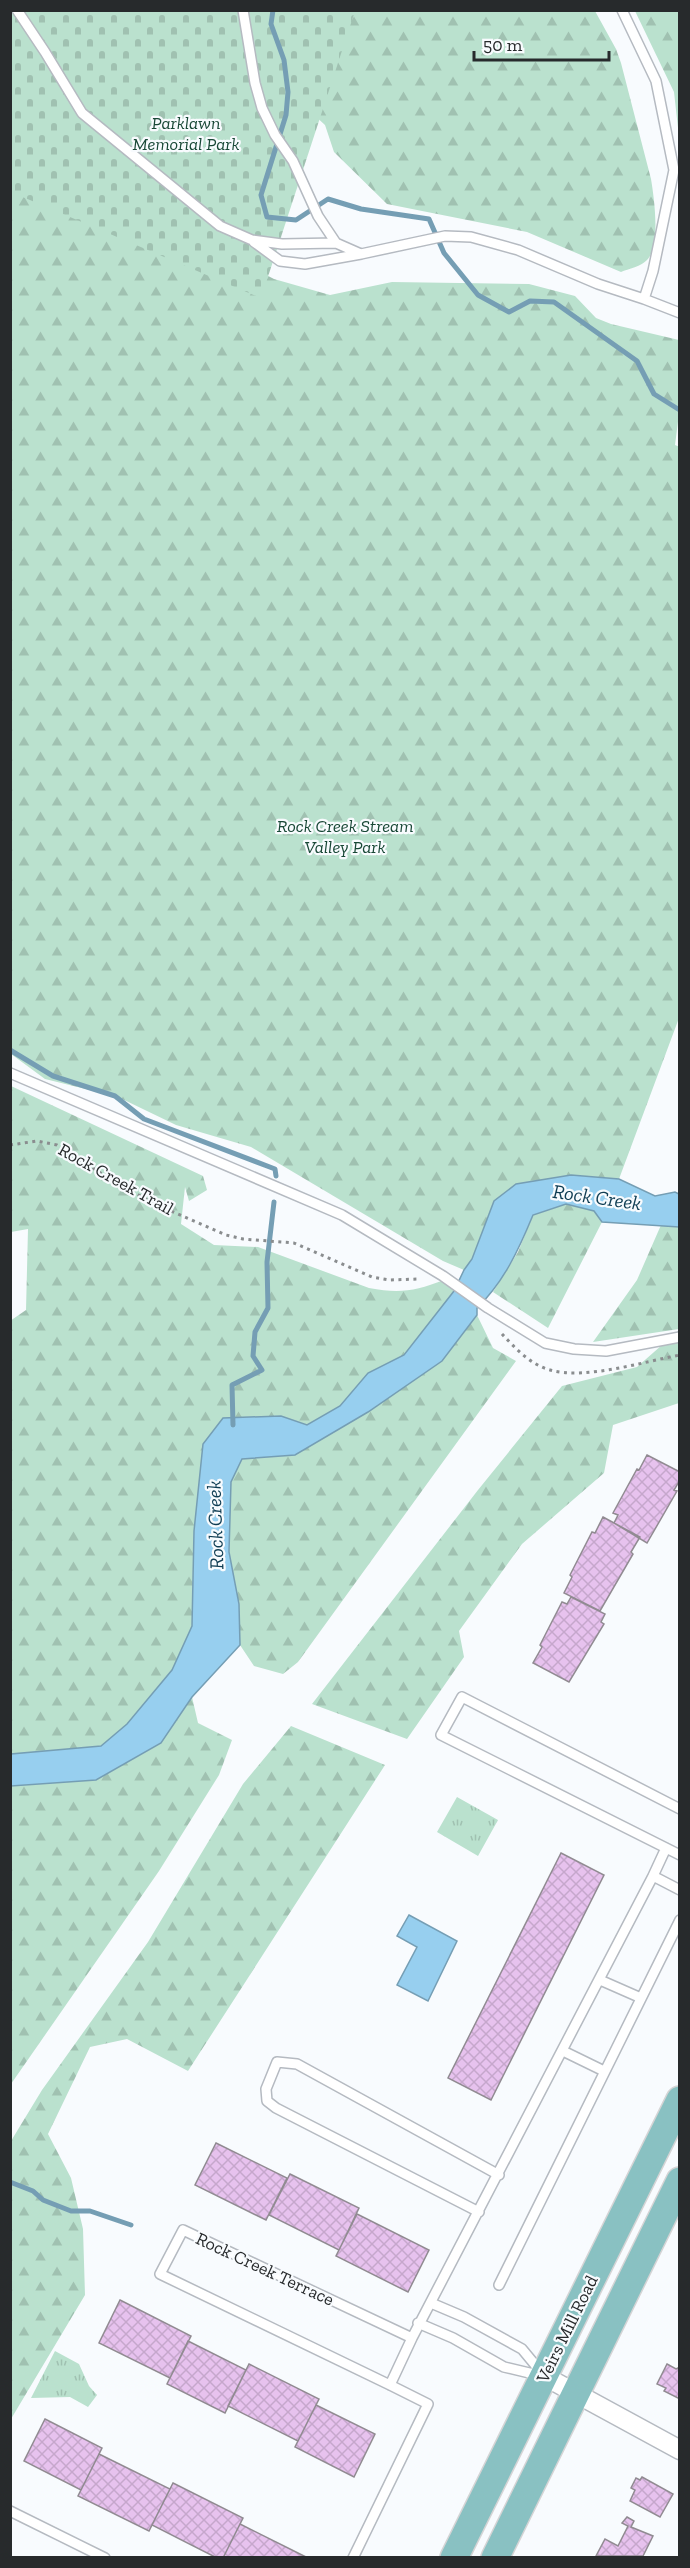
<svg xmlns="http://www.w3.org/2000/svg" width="690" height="2568" viewBox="0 0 690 2568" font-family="'Zilla Slab',serif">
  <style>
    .grass { fill: url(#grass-tufts) }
    .forest { fill: url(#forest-firs) }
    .cemetery { fill: url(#cemetery-stones) }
    .water { fill: #97cfef; stroke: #759eb4; stroke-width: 1.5 }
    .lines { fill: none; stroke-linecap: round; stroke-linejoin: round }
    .stream { stroke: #759eb4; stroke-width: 5 }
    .building { fill: url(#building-cross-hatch); stroke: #918b92; stroke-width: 1.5 }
    .lane-casing { stroke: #b5bac1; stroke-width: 12 }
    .street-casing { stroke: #b5bac1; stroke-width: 21 }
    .primary-casing { stroke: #d4d4d5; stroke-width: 30 }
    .path { stroke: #8a8d8f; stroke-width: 3; stroke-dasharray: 3 4.5; stroke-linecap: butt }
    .lane { stroke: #fff; stroke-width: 9 }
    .street { stroke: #fff; stroke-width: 18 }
    .primary { stroke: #89c1c2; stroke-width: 27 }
    .labels { text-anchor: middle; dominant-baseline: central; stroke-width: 4.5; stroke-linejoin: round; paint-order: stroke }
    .park-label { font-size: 18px; font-style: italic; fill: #184836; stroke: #f8fbfe }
    .street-label { font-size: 18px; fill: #272a2c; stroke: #f8fbfe }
    .water-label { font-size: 20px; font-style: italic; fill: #0f3d53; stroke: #f8fbfe }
  </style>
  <defs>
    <pattern id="grass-tufts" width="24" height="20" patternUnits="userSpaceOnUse" patternTransform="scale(1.5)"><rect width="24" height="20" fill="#bae1ce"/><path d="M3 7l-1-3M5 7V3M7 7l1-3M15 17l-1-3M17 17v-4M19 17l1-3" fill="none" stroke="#a0c1b1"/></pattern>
    <pattern id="forest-firs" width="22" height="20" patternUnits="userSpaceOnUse" patternTransform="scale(1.5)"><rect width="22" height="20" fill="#bae1ce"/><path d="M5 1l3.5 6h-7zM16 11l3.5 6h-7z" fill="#a0c1b1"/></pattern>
    <pattern id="cemetery-stones" width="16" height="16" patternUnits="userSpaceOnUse" patternTransform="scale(1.5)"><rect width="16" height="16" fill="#bae1ce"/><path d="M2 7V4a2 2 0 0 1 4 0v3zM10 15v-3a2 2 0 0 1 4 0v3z" fill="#a0c1b1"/></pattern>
    <pattern id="building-cross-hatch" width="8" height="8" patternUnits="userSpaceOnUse" patternTransform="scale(1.5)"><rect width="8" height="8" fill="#e7c2ee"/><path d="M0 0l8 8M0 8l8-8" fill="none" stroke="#c6a7cc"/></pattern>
  </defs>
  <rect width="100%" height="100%" fill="#f8fbfe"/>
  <!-- grass -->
  <path class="grass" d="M457 1797 498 1820 478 1856 437 1832Z
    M55 2351 79 2364 89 2386 97 2395 88 2407 70 2397 31 2398Z"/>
  <!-- forest -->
  <path class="forest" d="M201 11H595L616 49 621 63 651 179C654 197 661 246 647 260 642 266 628 269 621 272L527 232 387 204 334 152 325 125Z
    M635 11H679V137L674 92Z
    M10 48 247 265 274 279 330 295 392 282 529 284 575 296 596 318 611 324 679 340 680 406 675 445 680 447 679 1018 619 1179 571 1175 494 1201 472 1259 464 1270 443 1261 251 1147 176 1125 118 1097 45 1079 11 1054Z
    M11 1086 203 1176 207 1190 189 1201 185 1187 181 1224 214 1245 258 1247 369 1288C400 1294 415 1291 444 1280L454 1291 404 1355 368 1373 340 1406 307 1425 281 1416 257 1418 194 1531 192 1626 172 1670 127 1724 101 1746 11 1754 10 1321 26 1310 28 1229 11 1232Z
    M566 1204 594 1211 602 1222 548 1328 493 1292 518 1252 533 1215Z
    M661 1225 679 1227V1329L593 1342 637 1280Z
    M477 1315 493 1348 516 1361 298 1662 283 1674 254 1666 240 1645 239 1604 229 1552 231 1482 242 1459 295 1455 442 1361Z
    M679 1330V1403L613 1425 604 1473 522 1544 459 1631 464 1657 407 1739 312 1704 478 1490 562 1386 637 1367Z
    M192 1697 198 1723 232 1740 219 1775 159 1871 11 2084V1786L96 1780 161 1743Z
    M291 1726 385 1765 188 2071 127 2039 90 2047 48 2134 71 2178 83 2229 85 2295 11 2419V2141L42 2090 148 1942 243 1784Z"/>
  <!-- cemetery -->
  <path class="cemetery" d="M10 11H355L261 298 11 192Z"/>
  <!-- water -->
  <path class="water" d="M571 1175 619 1179 655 1196 675 1192 679 1194V1227L602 1222 594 1211 566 1204 533 1215C519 1249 504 1282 477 1308V1315L442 1361 368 1412 295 1455 242 1459 231 1482 229 1552 239 1604 240 1645 192 1697 161 1743 96 1780 11 1786V1754L101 1746 127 1724 172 1670 192 1626 194 1531 203 1444 223 1418 281 1416 307 1425 340 1406 368 1373 404 1355 454 1291 464 1270 472 1259 494 1201 516 1184Z
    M409 1915 457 1941 428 2001 397 1985 417 1947 397 1936Z"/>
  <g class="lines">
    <!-- stream -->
    <path class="stream" d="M273 10 271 24 284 60 288 92 286 115 261 195 267 217 296 220 328 199 361 209 429 219 444 253 478 295 509 312 530 301 554 302 637 361 654 394 678 409
      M10 1050 53 1076 115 1096 144 1119 275 1169 276 1176
      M233 1425 232 1385 262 1370 253 1356 255 1332 268 1308 267 1262 274 1202
      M10 2182 33 2191 43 2200 71 2211H90L131 2225"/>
  </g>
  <!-- building -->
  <path class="building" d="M647 1455 680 1472V1480L674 1490 677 1491 647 1543 614 1523 618 1515 613 1513 637 1469 639 1470Z
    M603 1517 640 1537 631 1552 633 1554 600 1611 564 1593 572 1577 570 1575 592 1532 595 1533Z
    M571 1597 605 1614 601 1622 604 1624 569 1682 533 1663 542 1647 540 1645 562 1602 567 1604Z
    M561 1853 604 1875 491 2100 448 2078Z
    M216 2143 287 2178 266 2220 195 2185Z
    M290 2174 359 2208 339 2250 269 2215Z
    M357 2214 429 2250 408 2292 336 2256Z
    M120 2300 191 2336 170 2378 99 2343Z
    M188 2341 246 2370 225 2413 167 2384Z
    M249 2364 319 2399 298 2441 228 2406Z
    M667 2364 676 2369 680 2367V2399L664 2391 666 2388 657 2384Z
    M316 2405 375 2434 354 2477 295 2447Z
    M45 2419 102 2448 81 2490 24 2461Z
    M99 2454 170 2489 149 2531 78 2496Z
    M642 2477 673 2494 660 2517 630 2501 635 2490 631 2488 636 2478 640 2480Z
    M173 2483 243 2518 223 2558H217L152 2525Z
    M627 2517 634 2521 631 2527 653 2536 643 2556H596L605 2539 618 2546 628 2526 622 2523Z
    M240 2524 308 2558H223Z"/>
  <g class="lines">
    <!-- lane casing -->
    <g class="lane-casing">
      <path id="lane" d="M17 10 45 52 82 113 220 226 252 240 282 244 336 243 361 254 445 236 471 237 518 250 598 284 644 299
        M243 10 255 83 262 108 275 135 293 161 318 216 336 243
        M622 10 656 81 674 170 653 271 644 299 680 313
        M254 242 280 261 305 264 361 254
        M10 1073 342 1215 443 1276 488 1308 545 1343 574 1349 606 1351 680 1337
        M680 1809 462 1697 441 1735 680 1855
        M653 1876 666 1848
        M600 1980 641 1998
        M563 2051 604 2071
        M479 2212 276 2108 267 2101 266 2089 277 2062 297 2064 499 2175
        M499 2285 680 1920
        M431 2303 464 2317 522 2349 541 2372
        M418 2323 453 2338 504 2367 542 2376
        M412 2338 653 1876 680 1890
        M10 2511 105 2558
        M353 2558 428 2404 390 2385 160 2274 183 2230 412 2338 390 2385"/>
    </g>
    <!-- street casing -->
    <g class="street-casing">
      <path id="street" d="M544 2376 680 2450"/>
    </g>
    <!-- primary casing -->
    <g class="primary-casing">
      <path id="primary" d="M454 2558 680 2100
        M495 2558 680 2181"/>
    </g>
    <!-- path -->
    <path class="path" d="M10 1145 37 1141 57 1145 113 1181 155 1204 226 1235 243 1239 294 1243 372 1277 390 1280 420 1279
      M502 1334C515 1348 531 1365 550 1370 586 1380 642 1362 680 1355"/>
    <!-- lane -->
    <use href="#lane" class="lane"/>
    <!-- street -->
    <use href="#street" class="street"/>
    <!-- primary -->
    <use href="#primary" class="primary"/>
  </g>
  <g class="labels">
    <!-- park labels -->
    <g class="park-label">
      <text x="186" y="123">Parklawn<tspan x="186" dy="21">Memorial Park</tspan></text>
      <text x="345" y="826">Rock Creek Stream<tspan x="345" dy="21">Valley Park</tspan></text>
    </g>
    <!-- street labels -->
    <g class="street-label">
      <text transform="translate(116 1179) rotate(29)">Rock Creek Trail</text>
      <text transform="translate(265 2269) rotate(25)">Rock Creek Terrace</text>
      <text transform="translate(567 2329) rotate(-64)">Veirs Mill Road</text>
    </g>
    <!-- water labels -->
    <g class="water-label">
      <text transform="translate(597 1197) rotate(8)">Rock Creek</text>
      <text transform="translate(215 1525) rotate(-92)">Rock Creek</text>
    </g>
  </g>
  <!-- border -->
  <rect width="690" height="2568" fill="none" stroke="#272a2c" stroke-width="24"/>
  <!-- scale -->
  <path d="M474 51v9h135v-9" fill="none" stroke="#272a2c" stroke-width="3"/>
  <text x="483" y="51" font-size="18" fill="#272a2c" stroke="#f8fbfe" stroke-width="4.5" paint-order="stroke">50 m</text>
</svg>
